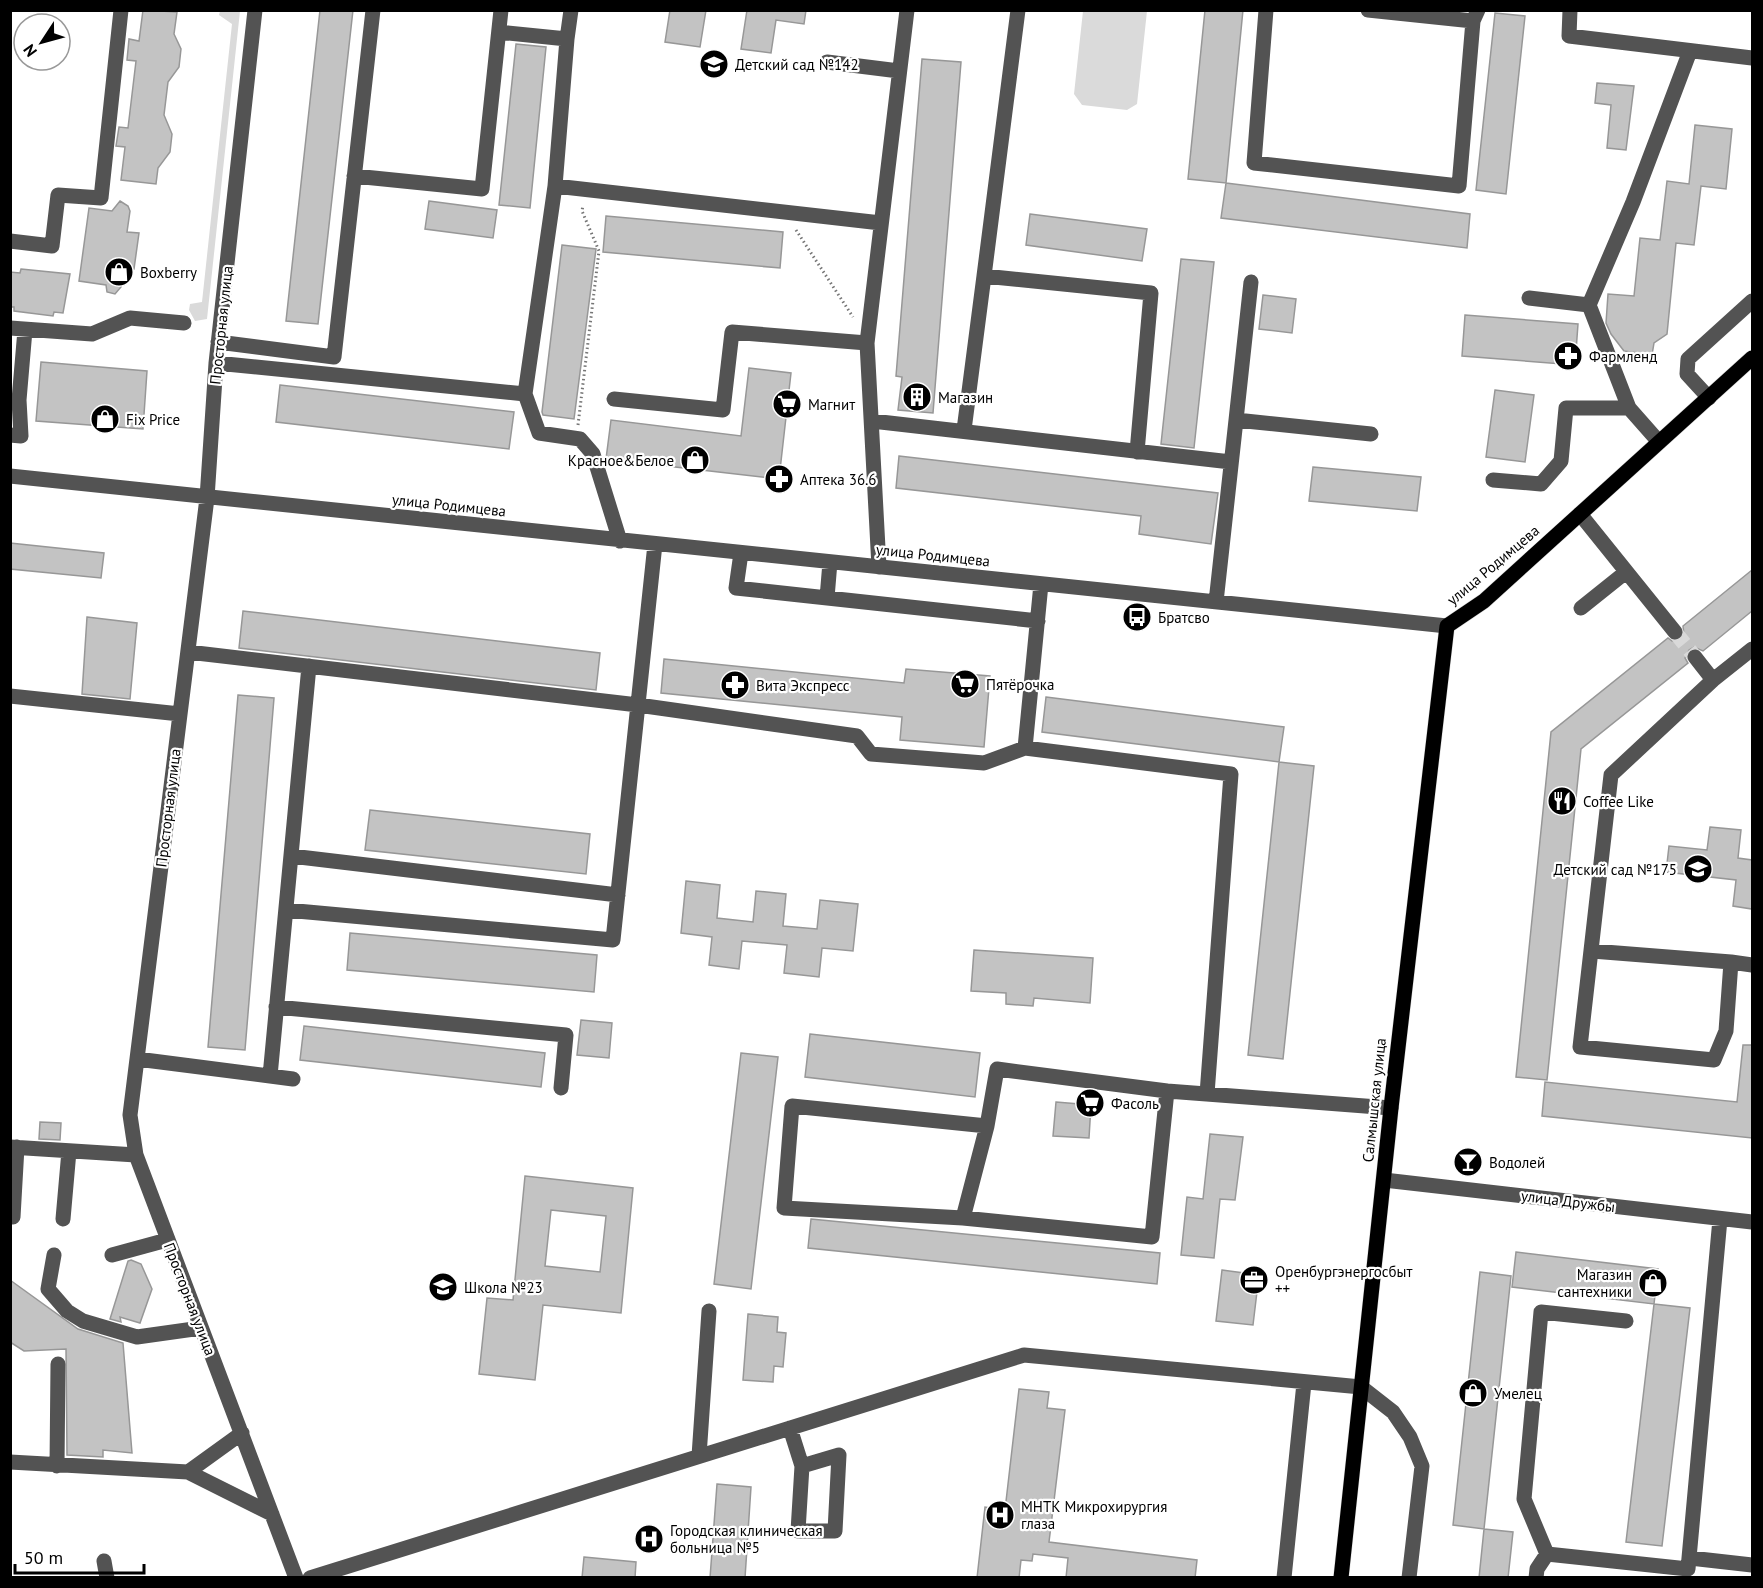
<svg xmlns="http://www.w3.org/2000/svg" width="1763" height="1588" viewBox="0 0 1763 1588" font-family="'PT Sans',sans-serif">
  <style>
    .green { fill: #dadada }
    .building { fill: #c3c3c3; stroke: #979797; stroke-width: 1.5; fill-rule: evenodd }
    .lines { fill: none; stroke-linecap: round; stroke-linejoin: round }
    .minor-tunnel { stroke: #d9d9d9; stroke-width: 15; stroke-dasharray: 15 8; stroke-linecap: butt }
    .major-casing { stroke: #dbdbdb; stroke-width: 16 }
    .path { stroke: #757575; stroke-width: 3; stroke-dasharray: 1.5 3; stroke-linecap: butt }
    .minor { stroke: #535353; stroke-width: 15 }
    .major { stroke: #000; stroke-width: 15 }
    .labels { text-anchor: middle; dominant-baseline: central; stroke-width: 4.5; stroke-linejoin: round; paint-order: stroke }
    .poi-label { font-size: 15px; fill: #000; stroke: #fff; text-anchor: start }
    .street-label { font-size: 15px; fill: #000; stroke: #fff }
  </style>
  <rect width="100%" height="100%" fill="#fff"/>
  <!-- green -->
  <path class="green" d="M220 11H240L207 319 195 321 189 310 190 304 202 302 232 24 219 15Z
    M1083 11H1147L1137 104 1127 110 1082 105 1074 94Z"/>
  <!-- building -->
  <path class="building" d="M143 10 177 12 174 34 181 49 179 67 168 82 164 115 172 134 170 152 158 168 156 184 121 180 125 147 116 146 119 127 128 128 136 61 127 60 129 39 139 41Z
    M320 10H353L318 324 286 321Z
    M670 10H706L700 47 665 42Z
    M747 10H806L804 24 776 20 771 53 741 49Z
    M1205 10H1243L1226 183 1188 179Z
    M1495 13 1525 16 1506 194 1476 190Z
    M516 44 546 47 530 208 499 205Z
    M922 59 961 62 933 413 898 410 902 377 896 376Z
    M1597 83 1634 86 1626 150 1607 148 1611 105 1595 103Z
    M1695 125 1732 129 1726 189 1701 186 1694 245 1676 243 1667 334 1654 343 1652 355 1624 351 1611 334 1606 323 1608 294 1634 296 1640 238 1660 240 1667 181 1689 184Z
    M1226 183 1470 214 1467 248 1221 218Z
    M120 201 128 206 130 211 127 232 139 233 134 269 124 268 121 287 115 294 107 292 106 285 79 281 89 208 112 211Z
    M429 201 497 210 493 238 425 229Z
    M1030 214 1147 229 1142 261 1026 245Z
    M606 216 783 232 780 268 603 252Z
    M562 245 596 249 574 419 543 415 542 412Z
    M1181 259 1214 262 1194 448 1161 444Z
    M21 269 70 274 63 313 54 312 53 316 14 311V307H10V272L20 273Z
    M1263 295 1296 299 1292 333 1259 329Z
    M1465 315 1578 324 1575 365 1462 356Z
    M41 362 147 371 143 429 36 421Z
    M749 368 791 373 779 479 606 459 611 420 741 436Z
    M280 385 514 412 509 449 276 422Z
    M1495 390 1534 395 1525 462 1486 457Z
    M899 456 1218 493 1211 544 1139 534 1141 516 896 488Z
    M1313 467 1421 477 1417 511 1309 501Z
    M10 543 104 553 101 578 10 569Z
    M1752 570V611L1703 651 1694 647 1689 650 1685 658 1688 663 1581 749 1547 1080 1516 1077 1551 732 1668 638 1672 641 1681 640 1684 635 1683 626Z
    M243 611 600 653 596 690 239 648Z
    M87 617 137 623 130 699 82 694Z
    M664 659 904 683 906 669 990 676 984 747 900 740 902 717 661 693Z
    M238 695 274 698 245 1050 208 1047Z
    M1046 697 1284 727 1279 762 1042 732Z
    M1279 762 1314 766 1283 1059 1248 1055Z
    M370 810 590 834 586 874 365 850Z
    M1710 827 1741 830 1738 858 1752 860V909L1733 906 1736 880 1666 872 1669 846 1707 850Z
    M686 881 720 885 717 918 753 922 756 891 786 894 783 926 817 929 820 900 858 904 853 951 822 948 819 977 784 973 787 945 742 941 739 969 709 965 712 937 681 933Z
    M350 933 597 955 594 992 347 970Z
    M974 950 1093 958 1090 1003 1034 998 1033 1006 1006 1004V993L971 991Z
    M581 1020 612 1023 609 1058 577 1055Z
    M304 1026 545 1053 541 1087 300 1060Z
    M810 1034 980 1053 975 1097 805 1077Z
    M1743 1045H1752V1138L1542 1116 1545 1082 1737 1102Z
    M741 1053 778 1057 751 1289 714 1284Z
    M1056 1102 1091 1105 1089 1138 1053 1136Z
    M40 1122 61 1123 60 1140 39 1139Z
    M1210 1134 1243 1137 1235 1200 1220 1199 1214 1258 1181 1255 1187 1197 1203 1199Z
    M525 1176 633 1188 621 1313 543 1305 535 1380 479 1374 487 1298 513 1300ZM551 1210 606 1216 600 1272 545 1266Z
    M811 1219 1160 1253 1157 1284 808 1248Z
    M1516 1252 1658 1269 1654 1304 1512 1287Z
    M131 1260 141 1264 152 1289 140 1323 120 1317 121 1322 110 1319 128 1261Z
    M1222 1270 1259 1275 1253 1325 1216 1321Z
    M1480 1272 1511 1276 1484 1529 1453 1525Z
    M10 1280 78 1329 123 1343 132 1453 103 1450V1457L67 1455 66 1349 24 1351 10 1342Z
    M1654 1304 1690 1308 1662 1546 1626 1542Z
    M748 1314 778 1317 777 1332 786 1333 783 1367 774 1366 773 1382 743 1380Z
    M1019 1389 1049 1392 1047 1408 1065 1410 1049 1542 1197 1560 1195 1578H1066L1068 1558 1033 1554 1032 1561 1021 1560 1019 1578H977L985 1507 1005 1510Z
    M717 1484 751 1487 745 1578H710Z
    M1484 1529 1513 1532 1508 1578H1479Z
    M584 1557 636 1562 635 1578H582Z"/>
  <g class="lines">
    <!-- minor-tunnel -->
    <path class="minor-tunnel" d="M1675 632 1695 657"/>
    <!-- major casing -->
    <g class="major-casing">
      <path id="major" d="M1341 1578 1391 1108 1447 626 1484 601 1752 358"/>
    </g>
    <!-- path -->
    <path class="path" d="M796 230 853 317
      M578 425 599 251 582 211 583 205"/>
    <!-- minor -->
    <path class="minor" d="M255 10 216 363 207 498 130 1115 136 1155 296 1578
      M1266 10 1254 163 1459 186 1473 21 1478 10
      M1368 10 1473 21
      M1570 10 1569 36 1752 58
      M499 32 567 39 555 186
      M567 39 571 10
      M827 62 899 71
      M354 176 482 189 501 10
      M10 241 52 246 58 195 101 198 121 10
      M984 276 1018 10
      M1529 298 1589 305
      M10 328 92 334 130 318 184 323
      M218 342 334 357 373 10
      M216 363 525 394 555 186 881 223
      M525 394 539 433 580 439 593 454 620 541
      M1709 398 1687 374 1688 359 1752 301
      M614 399 723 410 732 332 867 343
      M1236 420 1251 282
      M872 421 1231 462
      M964 430 984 276 1151 293 1137 452
      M10 435 21 436 19 400 25 330
      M1659 442 1629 408 1589 305 1633 202 1690 51
      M10 476 1447 626
      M1493 480 1541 484 1561 461 1566 408H1629
      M1580 514 1675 632
      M741 553 736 588 1038 621
      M879 567 867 343 907 10
      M827 598 830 562
      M1216 602 1236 420 1371 434
      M1581 608 1626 572
      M188 652 638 705 857 736 871 754 984 763 1025 748 1231 774 1207 1094
      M1695 657 1713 680 1611 775 1580 1047 1714 1060 1726 1031 1731 962 1752 965
      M1713 680 1752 649
      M10 696 180 714
      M1025 748 1041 584
      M291 856 618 895
      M286 910 613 940 655 544
      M1592 951 1731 962
      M276 1007 566 1035 561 1088
      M137 1059 293 1079
      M270 1076 309 666
      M987 1126 792 1106 784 1208 963 1218 1152 1237 1167 1091 1391 1108
      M10 1147 136 1155
      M1384 1180 1752 1222
      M13 1217 17 1147
      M963 1218 987 1126 997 1069 1167 1091
      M63 1219 69 1151
      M54 1255 48 1289 67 1311 83 1321 137 1337 201 1328
      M112 1255 167 1240
      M790 1428 802 1466
      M839 1455 835 1531H798L802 1466Z
      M699 1456 709 1311
      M10 1462 188 1472 272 1514
      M57 1466 58 1364
      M188 1472 242 1433
      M1547 1554 1524 1499 1541 1312 1626 1321
      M1690 1558 1752 1565
      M104 1561 107 1578
      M310 1578 1024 1355 1361 1387 1393 1412 1410 1437 1422 1466 1409 1578
      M1284 1578 1304 1383
      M1536 1578 1537 1569 1547 1554 1688 1569 1720 1219"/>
    <!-- major -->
    <use href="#major" class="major"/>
  </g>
  <!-- icons -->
  <defs>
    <g id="school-disc" transform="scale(1.5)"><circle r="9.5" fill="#000" stroke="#fff"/><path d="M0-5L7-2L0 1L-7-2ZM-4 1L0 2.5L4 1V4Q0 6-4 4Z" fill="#fff"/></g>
    <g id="shop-disc" transform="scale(1.5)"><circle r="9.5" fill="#000" stroke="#fff"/><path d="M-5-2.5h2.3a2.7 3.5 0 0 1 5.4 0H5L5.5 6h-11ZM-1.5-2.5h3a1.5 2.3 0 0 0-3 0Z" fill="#fff"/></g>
    <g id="pharmacy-disc" transform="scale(1.5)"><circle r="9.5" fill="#000" stroke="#fff"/><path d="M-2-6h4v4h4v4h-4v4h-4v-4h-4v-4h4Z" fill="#fff"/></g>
    <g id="building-disc" transform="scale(1.5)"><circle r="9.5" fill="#000" stroke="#fff"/><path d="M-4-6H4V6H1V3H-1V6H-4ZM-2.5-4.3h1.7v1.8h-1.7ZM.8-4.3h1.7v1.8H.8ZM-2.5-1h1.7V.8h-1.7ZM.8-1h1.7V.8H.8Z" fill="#fff"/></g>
    <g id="supermarket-disc" transform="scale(1.5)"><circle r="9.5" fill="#000" stroke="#fff"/><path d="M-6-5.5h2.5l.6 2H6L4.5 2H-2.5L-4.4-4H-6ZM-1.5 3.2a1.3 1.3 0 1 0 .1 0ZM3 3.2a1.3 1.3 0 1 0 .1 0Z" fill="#fff"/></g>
    <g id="bus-disc" transform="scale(1.5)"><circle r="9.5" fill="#000" stroke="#fff"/><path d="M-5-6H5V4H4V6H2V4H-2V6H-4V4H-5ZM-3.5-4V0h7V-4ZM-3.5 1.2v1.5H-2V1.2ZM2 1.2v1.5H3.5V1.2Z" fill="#fff"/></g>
    <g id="restaurant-disc" transform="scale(1.5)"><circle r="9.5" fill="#000" stroke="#fff"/><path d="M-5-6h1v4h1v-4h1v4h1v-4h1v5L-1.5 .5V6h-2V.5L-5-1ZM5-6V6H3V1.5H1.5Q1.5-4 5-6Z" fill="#fff"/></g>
    <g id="bar-disc" transform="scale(1.5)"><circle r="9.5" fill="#000" stroke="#fff"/><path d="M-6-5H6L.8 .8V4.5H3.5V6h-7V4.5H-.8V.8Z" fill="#fff"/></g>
    <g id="office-disc" transform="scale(1.5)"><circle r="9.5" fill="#000" stroke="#fff"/><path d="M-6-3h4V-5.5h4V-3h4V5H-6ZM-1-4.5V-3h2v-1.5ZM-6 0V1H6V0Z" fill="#fff"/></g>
    <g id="hospital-disc" transform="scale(1.5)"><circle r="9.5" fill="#000" stroke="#fff"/><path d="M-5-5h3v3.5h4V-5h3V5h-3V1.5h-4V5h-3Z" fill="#fff"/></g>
  </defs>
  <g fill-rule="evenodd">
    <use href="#school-disc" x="714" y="64"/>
    <use href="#shop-disc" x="119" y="272"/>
    <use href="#pharmacy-disc" x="1568" y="356"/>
    <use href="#building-disc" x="917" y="397"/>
    <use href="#supermarket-disc" x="787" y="404"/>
    <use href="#shop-disc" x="105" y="419"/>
    <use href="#shop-disc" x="695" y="460"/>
    <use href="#pharmacy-disc" x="779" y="479"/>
    <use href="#bus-disc" x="1137" y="617"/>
    <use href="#supermarket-disc" x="965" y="684"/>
    <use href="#pharmacy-disc" x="735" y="685"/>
    <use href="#restaurant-disc" x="1562" y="801"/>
    <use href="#school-disc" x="1698" y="869"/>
    <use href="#supermarket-disc" x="1090" y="1103"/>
    <use href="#bar-disc" x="1468" y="1162"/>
    <use href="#office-disc" x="1254" y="1280"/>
    <use href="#shop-disc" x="1653" y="1283"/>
    <use href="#school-disc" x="443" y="1287"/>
    <use href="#shop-disc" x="1473" y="1393"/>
    <use href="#hospital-disc" x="1000" y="1515"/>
    <use href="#hospital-disc" x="649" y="1539"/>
  </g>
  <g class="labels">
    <!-- poi labels -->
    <g class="poi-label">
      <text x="735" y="64">Детский сад №142</text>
      <text x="140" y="272">Boxberry</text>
      <text x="1589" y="356">Фармленд</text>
      <text x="938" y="397">Магазин</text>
      <text x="808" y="404">Магнит</text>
      <text x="126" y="419">Fix Price</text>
      <text x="674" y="460" text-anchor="end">Красное&amp;Белое</text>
      <text x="800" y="479">Аптека 36.6</text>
      <text x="1158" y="617">Братсво</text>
      <text x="986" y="684">Пятёрочка</text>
      <text x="756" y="685">Вита Экспресс</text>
      <text x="1583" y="801">Coffee Like</text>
      <text x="1677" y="869" text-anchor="end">Детский сад №175</text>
      <text x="1111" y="1103">Фасоль</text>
      <text x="1489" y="1162">Водолей</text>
      <text x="1275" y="1271">Оренбургэнергосбыт<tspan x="1275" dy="17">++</tspan></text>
      <text x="1632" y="1274" text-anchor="end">Магазин<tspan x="1632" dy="17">сантехники</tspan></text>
      <text x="464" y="1287">Школа №23</text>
      <text x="1494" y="1393">Умелец</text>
      <text x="1021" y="1506">МНТК Микрохирургия<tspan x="1021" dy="17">глаза</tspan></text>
      <text x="670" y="1530">Городская клиническая<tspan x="670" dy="17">больница №5</tspan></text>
    </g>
    <!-- street labels -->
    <g class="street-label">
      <text transform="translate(221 325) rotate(-84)">Просторная улица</text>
      <text transform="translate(449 505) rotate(6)">улица Родимцева</text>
      <text transform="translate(933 555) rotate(6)">улица Родимцева</text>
      <text transform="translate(1493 565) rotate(-40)">улица Родимцева</text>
      <text transform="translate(168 808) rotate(-83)">Просторная улица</text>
      <text transform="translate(1374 1100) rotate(-84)">Салмышская улица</text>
      <text transform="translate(1568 1201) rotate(7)">улица Дружбы</text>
      <text transform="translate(190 1299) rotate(69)">Просторная улица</text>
    </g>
  </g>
  <!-- border -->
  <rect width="1763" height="1588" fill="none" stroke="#000000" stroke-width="24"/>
  <!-- north arrow -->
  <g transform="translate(42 42) rotate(234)"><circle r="28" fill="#ffffff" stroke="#999999" stroke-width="1.5"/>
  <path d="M0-4.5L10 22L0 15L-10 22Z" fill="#000000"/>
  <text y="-9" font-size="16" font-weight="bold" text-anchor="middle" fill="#000000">N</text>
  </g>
  <!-- scale -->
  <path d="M15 1564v9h129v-9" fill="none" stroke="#000000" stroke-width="3"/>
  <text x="24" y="1564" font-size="18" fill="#000000" stroke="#ffffff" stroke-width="4.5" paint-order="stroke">50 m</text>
</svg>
